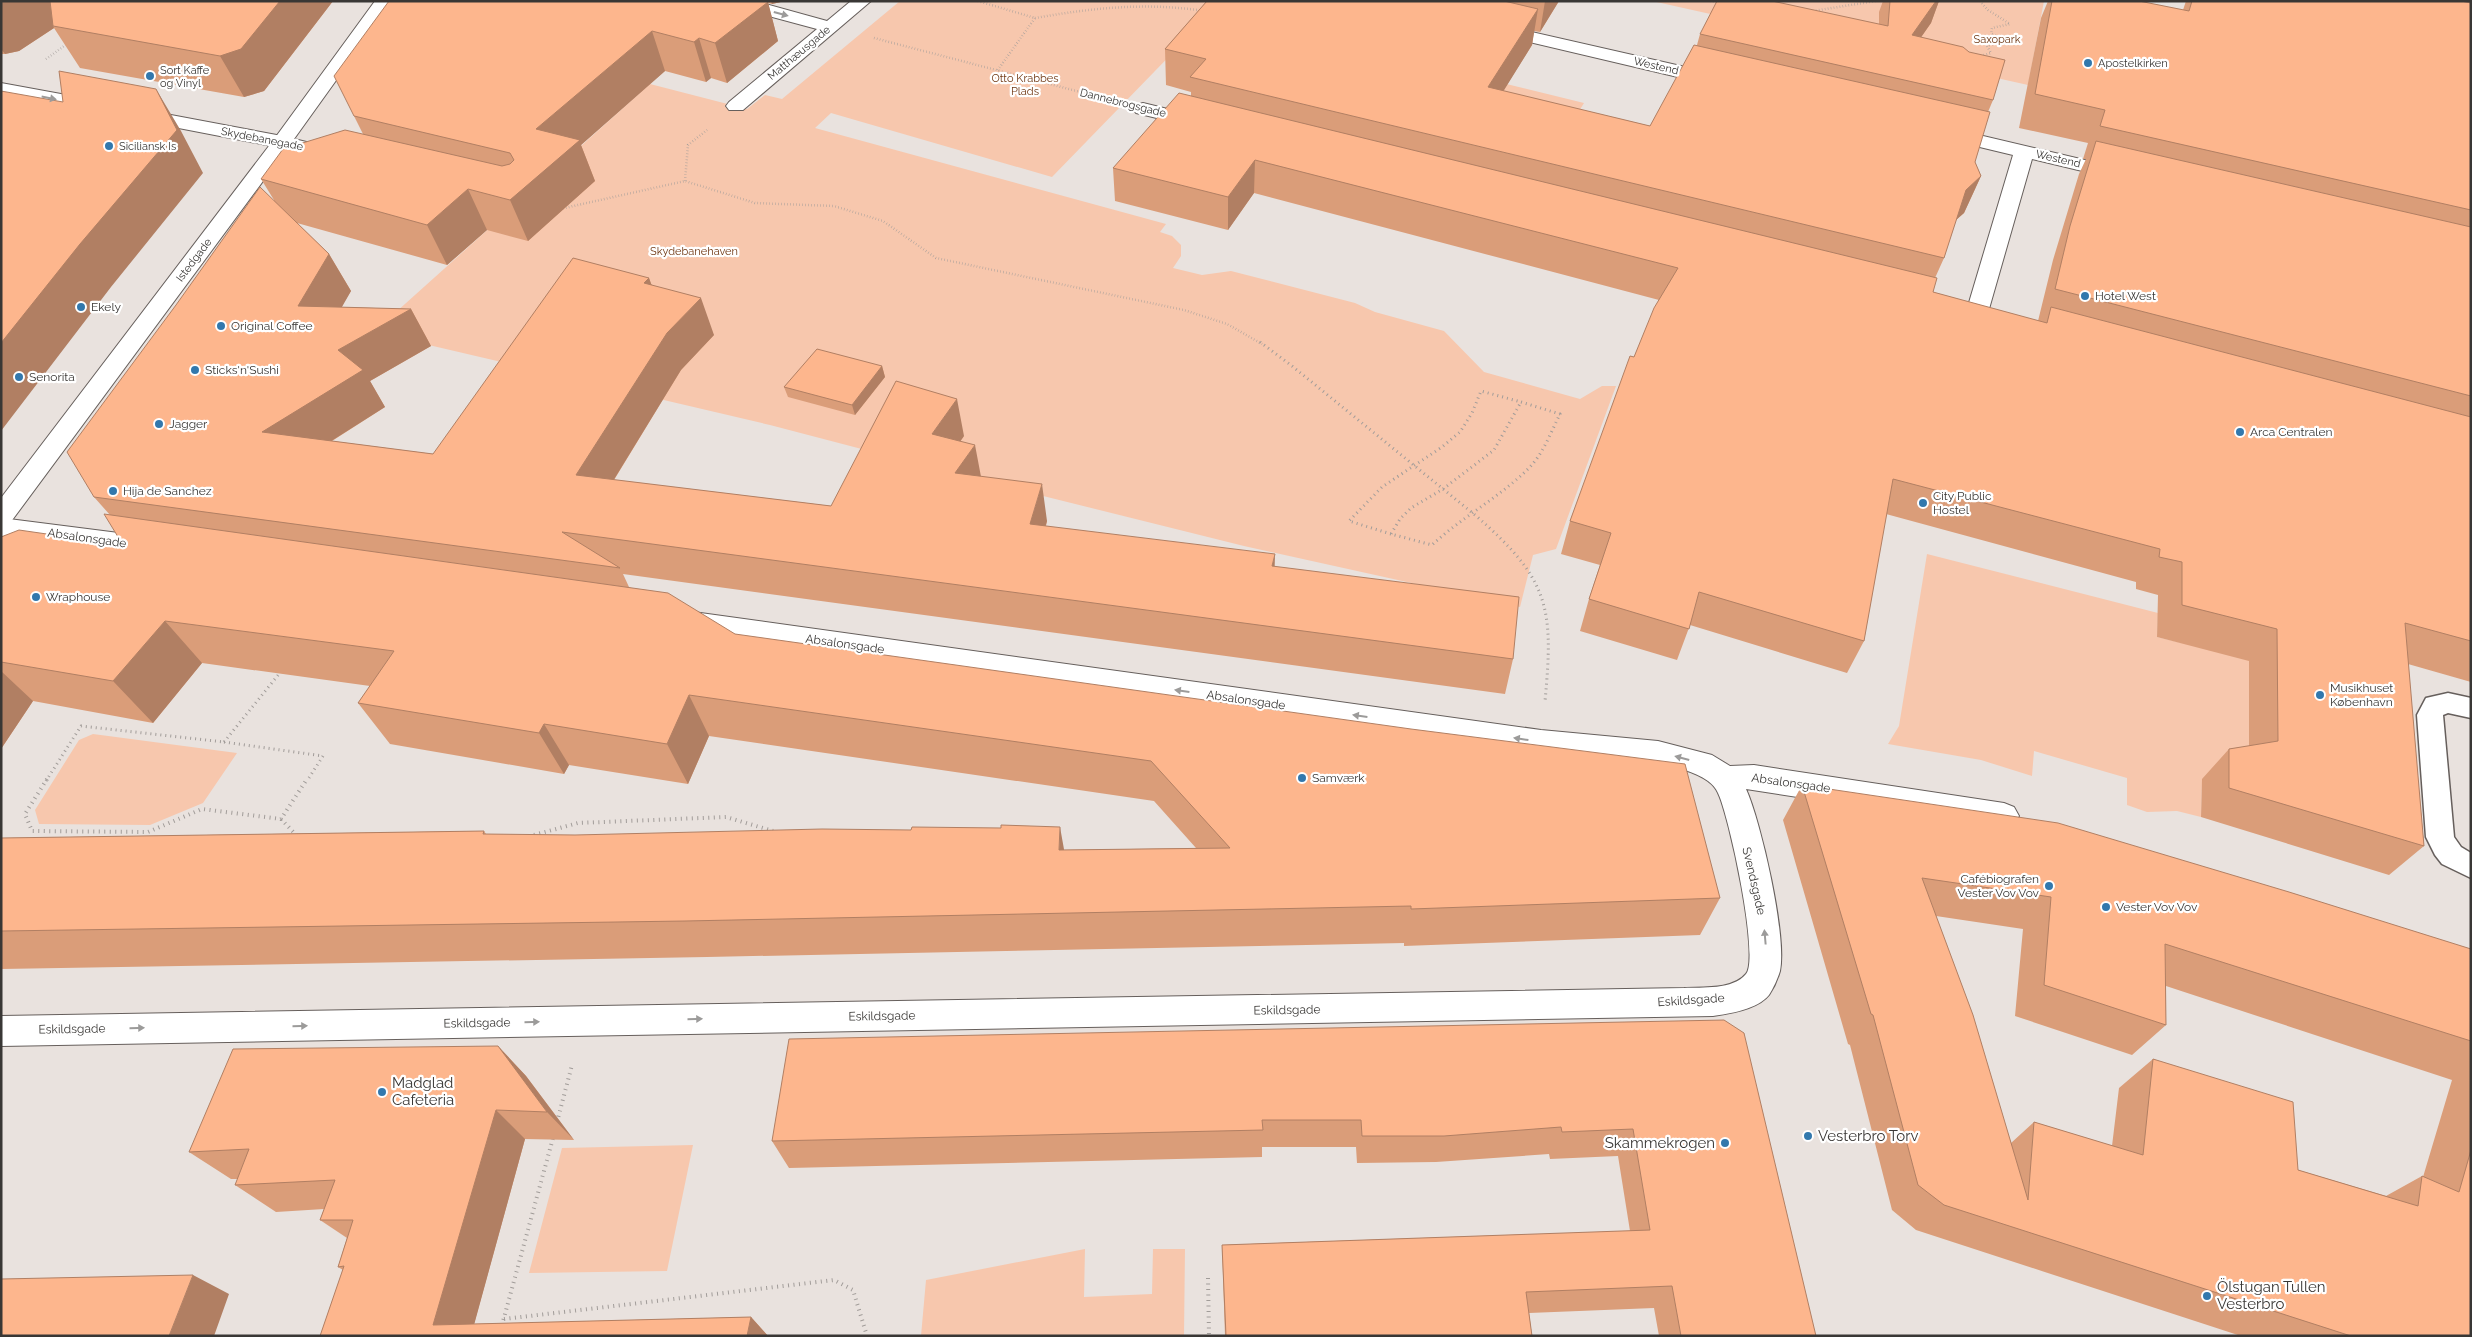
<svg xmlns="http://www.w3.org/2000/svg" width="2472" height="1337" viewBox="0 0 2472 1337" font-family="Raleway,sans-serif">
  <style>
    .green { fill: #f7c7ad }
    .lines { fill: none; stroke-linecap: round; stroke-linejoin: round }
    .lane-casing { stroke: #665f5c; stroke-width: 3 }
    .street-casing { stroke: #665f5c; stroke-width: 2 }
    .secondary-casing { stroke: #665f5c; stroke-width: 2 }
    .path-far2 { stroke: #a19c99; stroke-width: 2.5; stroke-dasharray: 0.5 2.5; stroke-linecap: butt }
    .path-far1 { stroke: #a19c99; stroke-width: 3; stroke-dasharray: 1 4; stroke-linecap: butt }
    .path { stroke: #a19c99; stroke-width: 4; stroke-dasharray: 1 4.5; stroke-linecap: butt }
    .lane { fill: #fff; fill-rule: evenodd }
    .street { fill: #fff; fill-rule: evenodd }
    .secondary { fill: #fff; fill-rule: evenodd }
    .wall { fill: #da9d79; fill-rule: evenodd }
    .shaded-wall { fill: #b17f63 }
    .building { fill: #fdb68d; stroke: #b17f63 }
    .oneway { fill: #9c9b9a }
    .poi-dot { fill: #3278ad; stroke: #fff; stroke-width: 2 }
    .labels { text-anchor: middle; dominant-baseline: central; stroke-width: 4.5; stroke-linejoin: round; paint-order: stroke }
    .far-park-label { font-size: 11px; fill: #6f3712; stroke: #fff }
    .far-street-label { font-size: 11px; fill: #393735; stroke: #fff }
    .far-poi-label { font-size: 11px; fill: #393735; stroke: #fff; text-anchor: start }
    .poi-label { font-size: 12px; fill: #393735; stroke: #fff; text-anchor: start }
    .street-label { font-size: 12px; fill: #393735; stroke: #fff }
    .near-poi-label { font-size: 15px; fill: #393735; stroke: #fff; text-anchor: start }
  </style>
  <rect width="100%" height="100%" fill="#e9e2de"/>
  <!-- green -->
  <path class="green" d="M900 1H1223L1052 177 831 113 815 128 1166 224 1160 232 1172 236 1181 245V256L1173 268 1202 275 1231 271 1355 303 1375 312 1444 331 1484 372 1580 399 1602 386H1616L1556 549 1533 555 1520 607 1244 546 1003 486 770 425 386 335 376 330 650 84 747 109 765 95 782 99Z
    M1652 1H2044L2028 85Z
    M1494 81 1584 103 1565 134 1474 111Z
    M1927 554 2158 613 2157 637 2182 643 2261 596 2263 739 2202 783 2201 817 2177 811 2147 812 2127 805V778L2034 751 2032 776 1981 760 1888 744 1899 726Z
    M93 734 237 753 203 803 150 825 39 824 35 810 79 740Z
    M693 1145 667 1271 529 1273 562 1148Z
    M1085 1249 1084 1297 1152 1294 1153 1249H1185L1184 1336H921L926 1280Z"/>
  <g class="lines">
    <!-- lane casing -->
    <g class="lane-casing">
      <path id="lane" d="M2448 693 2471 698V718L2448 713 2443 715 2454 837 2461 847 2471 853V878L2442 864 2435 855 2426 837 2417 715 2426 698Z"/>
    </g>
    <!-- street casing -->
    <g class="street-casing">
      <path id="street" d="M725 1H755L827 21 851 1H871L743 110H729L726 106 729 102 817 29 728 5Z
        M1497 24 1716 74 1723 76 1726 80 1723 84 1716 86 1491 33 1488 29 1491 25Z
        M1 83 99 101 106 103 109 107 106 111 99 113 1 95Z
        M1143 103 1205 118 1208 122 1205 126 1198 128 1136 113 1133 109 1136 105Z
        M139 109 282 136 339 150 342 154 339 158 332 160 282 148 132 119 129 115 132 111Z
        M1945 127 2127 170 2130 174 2127 178 2120 180 2032 159 1987 316 1984 321 1976 323 1968 321 1965 316 2013 155 1938 137 1935 133 1938 129Z
        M1 518 158 538 167 541 171 548 167 555 158 558 1 536Z
        M686 611 1541 730 1658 741 1712 755 1730 766 1754 765 2004 803 2014 807 2019 816 2014 825 2004 829 1746 789C1761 822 1787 936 1780 971 1778 978 1773 989 1769 995 1758 1009 1729 1014 1713 1016L1 1046V1016L1684 988C1702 987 1733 990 1746 974 1760 958 1729 815 1718 793 1716 788 1712 784 1708 781 1673 756 1584 757 1541 754L686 631 677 628 673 621 677 614Z"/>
    </g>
    <!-- secondary casing -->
    <g class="secondary-casing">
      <path id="secondary" d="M375 1H393L289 146 10 523 1 526V498L275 138Z"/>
    </g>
    <!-- path-far2 -->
    <path class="path-far2" d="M978 1 1035 18 997 71
      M1710 1 1719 2
      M1980 1 1988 10 2010 24 1992 28 1991 33 2003 41 1987 46 1991 53 1981 56
      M1813 11 1876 1
      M1035 18C1092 8 1147 2 1204 11
      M874 38 1107 99
      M46 59 67 44
      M685 181 688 145 707 130
      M560 209 685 181 755 203 834 206 883 221 936 258 1184 310 1227 324 1262 344"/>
    <!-- path-far1 -->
    <path class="path-far1" d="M1260 342 1292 366 1475 515C1549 579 1554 607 1545 701
      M1521 402 1560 414C1551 432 1543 454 1529 468 1500 497 1462 517 1432 545L1391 534 1400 519 1411 508 1443 489 1494 450Z
      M1391 534 1349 521 1382 487 1442 447 1460 432 1472 413 1481 391 1521 402
      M224 742 323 756 307 781
      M224 742 279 674
      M46 781 81 726 224 742"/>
    <!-- path -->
    <path class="path" d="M47 779 25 814 32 831 148 832 202 809 281 819 307 779
      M281 819 298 837
      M534 835 578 823 726 817 773 831
      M557 1122 572 1065
      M1208 1278 1209 1336
      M504 1319 834 1280 853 1290 867 1336
      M499 1336 553 1138"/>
    <!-- lane -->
    <use href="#lane" class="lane"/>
    <!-- street -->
    <use href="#street" class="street"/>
    <!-- secondary -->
    <use href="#secondary" class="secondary"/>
  </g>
  <!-- wall -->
  <path class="wall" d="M1 1H333L264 91 244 97 80 68 54 28 19 51 5 54H1Z
    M389 1H785L772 4 768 3 778 41 727 83 711 78 706 82 665 71 581 145 595 181 528 241 487 230 447 265 297 223 329 254 351 291 341 307 411 309 431 346 370 381 385 407 332 441 433 454 649 278 651 284 714 335 681 370 614 480 831 506 964 436 960 441 981 477 1047 521 1046 526 1274 567 1513 659 1505 694 623 574 629 587 735 634 1720 898 1700 935 1404 946V943L707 957 1 969V838L484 831 486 834 1064 850 1196 848 1154 801 709 736 688 784 569 765 564 774 390 744 358 703 370 686 202 663 153 723 33 701 1 749V537L123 545 110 515 94 497 274 200 261 179 363 134 354 116Z
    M1207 1H1559L1540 32 1534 31 1532 45 1503 91 1650 126 1697 45 1700 34 1879 24V12L1883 1H1939L1931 23 1921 37 1993 100 1988 112 1975 162 1981 176 1964 213 1956 220 1944 258 1935 278 1933 292 2038 321 2053 260 2079 174 2086 159H2083L2088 143 2019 128 2041 18 2048 1H2139L2183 10 2186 1H2471V682L2408 664 2424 846 2389 875 2201 817 2202 779 2229 749 2249 746V661L2157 637 2158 595 2136 589V582L1886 514 1864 641 1847 673 1690 625 1677 660 1580 631 1589 599 1600 565 1561 554 1570 521 1634 357 1659 300 1254 193 1228 230 1115 201 1113 168 1191 96V92L1166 85 1165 49Z
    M882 366 885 377 855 415 788 397 784 387Z
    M1802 785 2471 949V1336H2241L1916 1230 1892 1210 1850 1045 1848 1044 1783 820ZM1936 916 2023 929 2015 1016 2132 1055 2166 1025V986L2452 1080 2423 1177 2422 1176 2386 1196 2298 1170 2153 1059 2119 1088 2112 1146 2034 1122 2011 1143Z
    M1724 1020 1816 1336H1659L1654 1308 1529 1313 1532 1336H1225L1222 1245 1630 1231 1618 1156 1550 1159 1549 1154 1436 1162 1357 1163 1356 1147H1262V1157L789 1168 772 1141Z
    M498 1046 526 1076 574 1140 525 1139 474 1324 751 1317 768 1336H320L343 1270 338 1267 347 1238 320 1220 324 1209 276 1212 235 1185 238 1179H231L189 1152Z"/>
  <!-- shaded-wall -->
  <path class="shaded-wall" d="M4 1H63L53 26 54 28 19 51 5 54 1 49V3Z
    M280 1H333L264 91 244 97 220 56Z
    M771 1H785L772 4Z
    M1545 1H1559L1540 32Z
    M1936 1H1939L1931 23 1899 69 1912 35Z
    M768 2 778 41 727 83 715 43Z
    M1538 9 1532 45 1483 124 1488 87Z
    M652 31 665 71 581 145 595 181 528 241 510 200 536 129Z
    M699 38 711 78 706 82 694 42Z
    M156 89 181 131 203 173 111 287 1 431V343Z
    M1255 160 1254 193 1228 230V197Z
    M1981 176 1964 213 1949 226 1966 190Z
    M468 189 487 230 447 265 427 225Z
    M329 254 351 291 321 344 298 306Z
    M649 278 663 316 644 283Z
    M701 298 714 335 681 370 594 512 576 475 667 333Z
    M411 309 431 346 370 381 385 407 287 469 262 432 338 350Z
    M882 366 885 377 855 415 852 405Z
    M957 399 964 436 940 471 932 434Z
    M975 445 982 482 955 473Z
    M1042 484 1047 521 1035 560 1030 524Z
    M1275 554 1274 590 1272 566Z
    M165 621 202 663 153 723 113 681Z
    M1 671 33 701 1 749Z
    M689 695 709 736 688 784 667 744Z
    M544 724 569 765 564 774 539 733Z
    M1060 827 1067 866 1059 850Z
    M498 1046 526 1076 574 1140 547 1112Z
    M496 1110 525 1139 471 1336 433 1325Z
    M193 1275 229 1294 214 1336H169Z
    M751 1317 768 1336H747Z"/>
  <!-- building -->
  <path class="building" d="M50 1H280L241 49 220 56 53 26Z
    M389 1H768V2L715 43 699 38 694 42 652 31 536 129 580 140 510 200 468 189 427 225 261 179 283 149 345 130 502 166 510 164 514 160 510 153 354 116 334 76Z
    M1207 1H1504L1538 9 1488 87 1650 126 1694 45 1990 112 1975 162 1981 176 1966 190 1944 258 1190 77 1206 59 1165 49Z
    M1717 1H1772L1888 26 1890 1H1936L1912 35 1963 47 1969 52 2005 60 1993 100 1700 34Z
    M2052 1H2139L2189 11 2192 1H2461L2471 3V210L2100 126 2105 110 2035 94Z
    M59 71 156 89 177 130 80 244 1 343V91L63 102Z
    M1179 93 1937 278 1933 292 2047 323 2051 307 2471 417V641L2405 623 2424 846 2229 788V749L2278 741 2277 629 2182 605V562L2159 557 2160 549 1893 479 1864 641 1699 592 1689 629 1589 599 1611 533 1570 521 1630 356 1634 357 1654 308 1678 268 1255 160 1228 197 1113 168Z
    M2096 141 2471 227V396L2055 289 2070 226Z
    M260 187 329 254 298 306 411 309 338 350 363 370 262 432 433 454 573 258 649 278 644 283 701 298 667 333 576 475 831 506 896 381 957 399 932 434 975 445 955 473 1042 484 1030 524 1275 554 1272 566 1519 597 1513 659 562 532 620 568 94 497 67 452 176 305Z
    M817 349 882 366 852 405 784 387Z
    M104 514 668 593 735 634 1411 729 1685 764 1720 898 1411 909V906L685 921 1 931V838L484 831 483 834 575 835 822 829 911 830 912 827 1001 828V825L1060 827 1059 850 1230 848 1151 761 689 695 667 744 544 724 539 733 358 703 394 651 165 621 113 681 1 662V537L19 530 123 545Z
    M1802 785 2058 823 2289 892 2471 949V1041L2165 944 2166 1025 2044 985 2051 897 1922 878 1973 1015 2028 1200 2034 1122 2143 1155 2153 1059 2293 1102 2298 1170 2418 1206 2422 1176 2459 1192 2471 1150V1336H2351L1944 1205 1918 1185 1873 1015 1871 1014Z
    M1724 1020 1744 1033 1816 1336H1681L1672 1286 1526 1292 1532 1336H1226L1222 1245 1650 1230 1633 1129 1562 1132 1561 1127 1444 1136H1362L1361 1120H1262L1263 1130 772 1141 789 1039Z
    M498 1046 547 1112 496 1110 433 1325 751 1317 747 1336H320L344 1266 338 1267 353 1220H320L335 1180 235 1185 249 1149 189 1152 233 1049Z
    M193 1275 169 1336H1V1279Z"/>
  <!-- one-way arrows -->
  <defs><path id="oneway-solid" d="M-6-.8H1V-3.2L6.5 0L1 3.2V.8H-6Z" transform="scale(1.25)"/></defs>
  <g class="oneway">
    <use href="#oneway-solid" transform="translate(781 14) rotate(15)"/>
    <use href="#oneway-solid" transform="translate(49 98) rotate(11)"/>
    <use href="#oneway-solid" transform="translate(1182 691) rotate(-172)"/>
    <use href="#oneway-solid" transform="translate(1360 716) rotate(-172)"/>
    <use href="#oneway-solid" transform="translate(1521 739) rotate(-172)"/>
    <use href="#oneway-solid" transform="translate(1682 758) rotate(-165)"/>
    <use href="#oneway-solid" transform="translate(1765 937) rotate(-95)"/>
    <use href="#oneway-solid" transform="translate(695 1019) rotate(-1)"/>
    <use href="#oneway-solid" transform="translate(532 1022) rotate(-1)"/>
    <use href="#oneway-solid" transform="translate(300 1026) rotate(-1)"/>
    <use href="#oneway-solid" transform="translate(137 1028) rotate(-1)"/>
  </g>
  <!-- markers -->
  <g class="poi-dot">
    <circle cx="2088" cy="63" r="5"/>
    <circle cx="150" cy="76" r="5"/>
    <circle cx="109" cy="146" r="5"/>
    <circle cx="2085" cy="296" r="5"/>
    <circle cx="81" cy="307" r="5"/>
    <circle cx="221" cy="326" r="5"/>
    <circle cx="195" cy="370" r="5"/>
    <circle cx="19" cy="377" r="5"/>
    <circle cx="159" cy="424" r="5"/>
    <circle cx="2240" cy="432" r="5"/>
    <circle cx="113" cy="491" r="5"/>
    <circle cx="1923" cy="503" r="5"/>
    <circle cx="36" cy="597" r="5"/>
    <circle cx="2320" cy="695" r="5"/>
    <circle cx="1302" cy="778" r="5"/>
    <circle cx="2049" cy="886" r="5"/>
    <circle cx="2106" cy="907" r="5"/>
    <circle cx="382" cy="1092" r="5"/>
    <circle cx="1808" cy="1136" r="5"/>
    <circle cx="1725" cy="1143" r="5"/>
    <circle cx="2207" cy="1296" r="5"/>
  </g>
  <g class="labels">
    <!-- far-park labels -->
    <g class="far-park-label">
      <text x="1997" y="39">Saxopark</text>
      <text x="1025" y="78">Otto Krabbes<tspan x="1025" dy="13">Plads</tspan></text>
      <text x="694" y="251">Skydebanehaven</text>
    </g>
    <!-- far-street labels -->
    <g class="far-street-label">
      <text transform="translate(799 53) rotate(-40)">Matthæusgade</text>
      <text transform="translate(1656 66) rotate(13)">Westend</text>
      <text transform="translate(1123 103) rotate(14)">Dannebrogsgade</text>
      <text transform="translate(262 139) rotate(11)">Skydebanegade</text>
      <text transform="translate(2058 159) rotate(13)">Westend</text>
      <text transform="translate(194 260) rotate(-53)">Istedgade</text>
    </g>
    <!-- far-poi labels -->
    <g class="far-poi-label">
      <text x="2098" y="63">Apostelkirken</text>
      <text x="160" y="70">Sort Kaffe<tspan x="160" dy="13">og Vinyl</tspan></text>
      <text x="119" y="146">Siciliansk Is</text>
    </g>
    <!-- poi labels -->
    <g class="poi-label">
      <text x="2095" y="296">Hotel West</text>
      <text x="91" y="307">Ekely</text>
      <text x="231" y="326">Original Coffee</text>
      <text x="205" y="370">Sticks'n'Sushi</text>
      <text x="29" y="377">Senorita</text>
      <text x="169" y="424">Jagger</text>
      <text x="2250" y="432">Arca Centralen</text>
      <text x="123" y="491">Hija de Sanchez</text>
      <text x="1933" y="496">City Public<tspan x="1933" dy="14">Hostel</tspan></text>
      <text x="46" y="597">Wraphouse</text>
      <text x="2330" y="688">Musikhuset<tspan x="2330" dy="14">København</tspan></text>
      <text x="1312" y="778">Samværk</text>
      <text x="2039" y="879" text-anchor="end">Cafébiografen<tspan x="2039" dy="14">Vester Vov Vov</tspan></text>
      <text x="2116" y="907">Vester Vov Vov</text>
    </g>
    <!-- street labels -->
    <g class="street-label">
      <text transform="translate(87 538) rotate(8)">Absalonsgade</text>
      <text transform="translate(845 644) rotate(8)">Absalonsgade</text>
      <text transform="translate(1246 700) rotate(8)">Absalonsgade</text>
      <text transform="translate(1791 783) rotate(8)">Absalonsgade</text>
      <text transform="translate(1754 881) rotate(77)">Svendsgade</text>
      <text transform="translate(1691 1000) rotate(-4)">Eskildsgade</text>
      <text transform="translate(1287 1010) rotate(-1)">Eskildsgade</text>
      <text transform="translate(882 1016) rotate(-1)">Eskildsgade</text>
      <text transform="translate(477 1023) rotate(-1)">Eskildsgade</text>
      <text transform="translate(72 1029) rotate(-1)">Eskildsgade</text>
    </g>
    <!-- near-poi labels -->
    <g class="near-poi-label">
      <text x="392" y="1083">Madglad<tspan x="392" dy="17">Cafeteria</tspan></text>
      <text x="1818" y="1136">Vesterbro Torv</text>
      <text x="1715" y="1143" text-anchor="end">Skammekrogen</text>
      <text x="2217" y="1287">Ölstugan Tullen<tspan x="2217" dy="17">Vesterbro</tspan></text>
    </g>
  </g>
  <!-- border -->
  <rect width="2472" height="1337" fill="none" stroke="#393735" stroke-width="5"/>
</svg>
